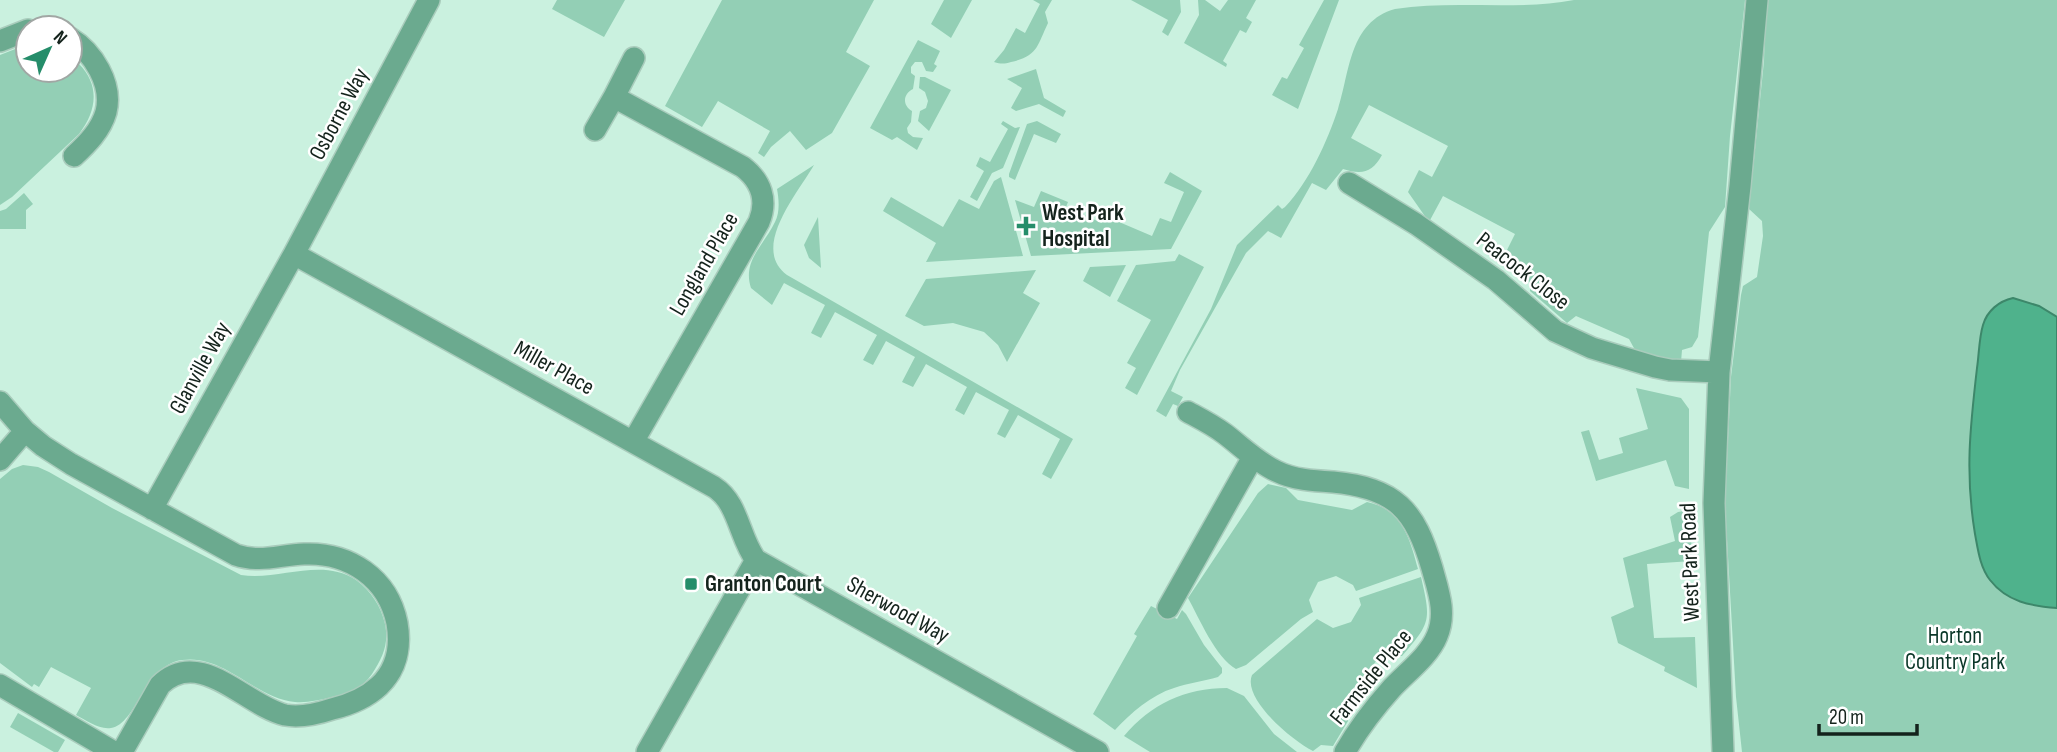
<svg xmlns="http://www.w3.org/2000/svg" width="2057" height="752" viewBox="0 0 2057 752" font-family="'Sofia Sans Condensed',sans-serif">
  <style>
    .green { fill: #93cfb5 }
    .water { fill: #4fb28c; stroke: #3d876a; stroke-width: 2 }
    .lines { fill: none; stroke-linecap: round; stroke-linejoin: round }
    .minor-casing { stroke: #a9ccbc; stroke-width: 24 }
    .minor { stroke: #6baa8f; stroke-width: 21 }
    .poi-dot { fill: #258d6a; stroke: #fff; stroke-width: 2.5 }
    .labels { text-anchor: middle; dominant-baseline: central; stroke-width: 5; stroke-linejoin: round; paint-order: stroke }
    .street-label { font-size: 23px; fill: #14231c; stroke: #fff }
    .poi-label { font-size: 23px; font-weight: bold; fill: #14231c; stroke: #fff; text-anchor: start }
    .park-label { font-size: 23px; fill: #093627; stroke: #fff }
  </style>
  <rect width="100%" height="100%" fill="#caf1df"/>
  <!-- green -->
  <path class="green" d="M557 0H625L604 37 552 9Z
    M722 0H874L846 52 870 66 832 133 806 150 790 131 771 147 764 157 758 153 770 131 718 101 702 127 665 106Z
    M944 0H972L951 38 931 24Z
    M1033 0H1052L1045 12 1048 23C1037 46 1038 56 1011 62 1004 64 1001 64 994 62L1004 50 1016 28 1025 33 1040 4Z
    M1131 0H1180L1181 12 1168 36 1162 32 1168 20Z
    M1198 0H1205L1220 11 1228 0H1256L1246 18 1252 22 1246 33 1240 30 1223 61 1227 64 1226 67 1184 43 1199 15Z
    M1324 0H1339L1298 109 1272 95 1282 77 1287 79 1304 48 1299 45Z
    M1574 0H1745L1730 136 1725 207 1709 232 1698 337 1692 347 1682 350 1681 362 1669 361 1635 350 1629 339 1576 316 1567 323 1530 291C1531 274 1516 265 1504 256L1515 234 1443 196 1429 222 1408 192 1419 170 1432 177 1448 146 1369 105 1351 138 1382 155C1372 173 1362 175 1343 169L1326 190 1312 183 1281 238 1268 231 1246 253 1180 370 1171 391 1183 397 1178 406 1173 404 1166 417 1156 411 1211 309 1237 245 1278 205 1282 209 1285 207C1309 182 1327 142 1338 109 1350 72 1349 22 1395 9 1453 0 1515 11 1574 0Z
    M1766 0H2057V752H1742L1736 697 1725 504 1731 377 1741 295 1743 286 1757 277 1763 236 1762 221 1749 209 1764 61Z
    M918 40 940 51 934 64 937 66 933 72 926 71 922 62H915L911 67V73L915 76 913 89C903 94 902 105 912 111L911 122 907 128 908 133 913 137 923 138 917 150 897 137 892 140 870 128Z
    M28 44V70H70V51L81 60 79 64C100 85 97 111 79 134L12 197 0 205V55Z
    M1036 69 1044 98 1066 111 1063 117 1039 104 1016 111 1011 108 1022 88 1007 79Z
    M920 77H925L951 90 929 131 918 121 920 111 926 108 928 101 925 92 919 88Z
    M1003 121 1015 128 1020 127 1003 168 992 173 977 201 970 197 984 171 976 166 980 157 990 162 1008 129 1001 124Z
    M1037 121 1061 134 1056 143 1034 134 1015 180 1009 177V174L1027 124Z
    M814 165C798 193 750 248 787 275L1073 439 1051 479 1042 474 1060 439 1018 415 1005 438 997 434 1009 410 976 392 964 415 955 410 967 387 926 364 913 387 902 382 915 357 886 341 873 365 863 360 877 335 835 312 821 338 811 333 825 305 784 283 772 305 751 288C742 261 764 245 775 222 780 212 779 200 777 189Z
    M1170 172 1202 191 1171 249 1031 256 1015 200 1034 207 1041 191 1068 202 1066 207 1102 223 1105 216 1152 236 1160 218 1171 222 1184 192 1164 183Z
    M1001 177 1023 256 926 262 936 243 883 211 891 197 943 227 959 199 979 209 994 181Z
    M24 193 33 204 26 210V229H0V211L6 209Z
    M818 217 821 268 809 258 804 245Z
    M1179 254 1204 267 1137 395 1125 388 1136 368 1127 363 1151 320 1117 301 1136 265 1175 261Z
    M1126 265 1110 297 1083 281 1090 267Z
    M1036 270 1023 293 1040 303 1007 362 998 345 984 332 953 323 924 326 905 316 926 279Z
    M1636 388 1681 398 1689 409V489L1675 486 1666 460 1596 481 1581 432 1589 430 1599 460 1623 453 1619 438 1648 429Z
    M23 465 38 467 49 472 112 508 241 575C279 581 321 557 356 580 371 591 381 606 385 624 389 644 383 657 372 674 363 688 348 693 332 697 320 700 307 703 295 702 254 698 225 654 182 660 144 665 137 724 111 728 99 730 86 720 76 715L91 688 51 667 39 687 34 684 32 687 0 663V479L12 469Z
    M1268 484 1286 488 1298 500 1352 510 1367 502C1402 509 1410 539 1418 569L1356 591 1353 585 1336 576 1318 582 1309 600 1313 612 1301 619 1246 665 1236 669C1216 658 1199 618 1188 598L1258 493Z
    M1690 510 1692 561 1647 564 1654 638 1695 637 1697 688 1664 671 1665 667 1618 643 1611 617 1634 607 1623 558 1675 541 1670 517 1678 512Z
    M1421 577C1431 620 1431 623 1402 656L1392 655 1378 659 1351 691 1344 700 1348 721 1333 746 1321 745 1313 751C1293 741 1242 699 1252 675L1317 619 1333 628 1351 622 1361 605 1359 598Z
    M1151 606 1177 619 1182 610 1186 614 1204 645 1222 668V673L1218 677C1204 681 1188 683 1174 688 1151 695 1131 713 1115 730L1093 714 1137 636 1134 634Z
    M1227 688 1244 696 1274 734 1297 752H1150L1124 736C1151 704 1185 688 1227 688Z
    M18 713 65 740 58 752H54L10 727Z"/>
  <!-- water -->
  <path class="water" d="M2013 298 2039 306 2057 317V608C2031 606 2007 602 1990 580 1980 567 1978 550 1975 534 1965 474 1970 428 1977 368 1979 355 1979 338 1983 325 1987 311 1999 301 2013 298Z"/>
  <g class="lines">
    <!-- minor casing -->
    <g class="minor-casing">
      <path id="minor" d="M70 38C93 52 113 84 106 112 101 130 87 144 74 156
        M0 41 28 30
        M595 130 614 97
        M1349 183 1416 224 1496 280 1555 331 1592 348 1655 367 1670 370 1719 372
        M294 254 714 487C739 503 739 538 756 560L1098 752
        M0 402 25 431 0 460
        M1188 412C1201 419 1213 425 1225 434 1242 447 1257 462 1276 471 1294 480 1314 481 1333 482 1396 488 1415 510 1432 568 1438 590 1447 613 1437 636 1429 656 1407 672 1392 688 1375 707 1358 729 1345 752
        M25 431 43 446 71 464 236 555C260 563 279 555 304 554 349 552 388 578 397 623 401 646 397 669 379 686 366 698 349 705 332 709 317 714 301 718 285 715 246 706 200 646 160 685L122 752
        M633 442 759 222C768 200 761 181 743 167L614 97 634 58
        M152 509 294 254 429 0
        M1168 608 1253 457
        M0 685 114 752
        M647 752 756 560
        M1723 752 1714 503 1719 372 1740 186 1757 0"/>
    </g>
    <!-- minor -->
    <use href="#minor" class="minor"/>
  </g>
  <!-- markers -->
  <g class="poi-dot">
    <path d="M1022.5 215.5h7v7h7v7h-7v7h-7v-7h-7v-7h7z"/>
    <rect x="684" y="577" width="14" height="14" rx="3.5"/>
  </g>
  <g class="labels">
    <!-- street labels -->
    <g class="street-label">
      <text transform="translate(339 114) rotate(-62)">Osborne Way</text>
      <text transform="translate(704 264) rotate(-60)">Longland Place</text>
      <text transform="translate(1523 271) rotate(38)">Peacock Close</text>
      <text transform="translate(200 368) rotate(-61)">Glanville Way</text>
      <text transform="translate(554 368) rotate(29)">Miller Place</text>
      <text transform="translate(1690 562) rotate(-92)">West Park Road</text>
      <text transform="translate(898 610) rotate(29)">Sherwood Way</text>
      <text transform="translate(1371 677) rotate(-51)">Farmside Place</text>
    </g>
    <!-- poi labels -->
    <g class="poi-label">
      <text x="1042" y="213">West Park<tspan x="1042" dy="26">Hospital</tspan></text>
      <text x="705" y="584">Granton Court</text>
    </g>
    <!-- park labels -->
    <g class="park-label">
      <text x="1955" y="636">Horton<tspan x="1955" dy="26">Country Park</tspan></text>
    </g>
  </g>
  <!-- north arrow -->
  <g transform="translate(49 49) rotate(45)"><circle r="33" fill="#ffffff" stroke="#a1a7a4" stroke-width="2"/>
  <path d="M0-5L12 26L0 18L-12 26Z" fill="#258d6a"/>
  <text y="-10" font-size="19" font-weight="bold" text-anchor="middle" fill="#14231c">N</text>
  </g>
  <!-- scale -->
  <path d="M1819 724v10h98v-10" fill="none" stroke="#14231c" stroke-width="3.5"/>
  <text x="1829" y="724" font-size="21" fill="#14231c" stroke="#ffffff" stroke-width="5" paint-order="stroke">20 m</text>
</svg>
